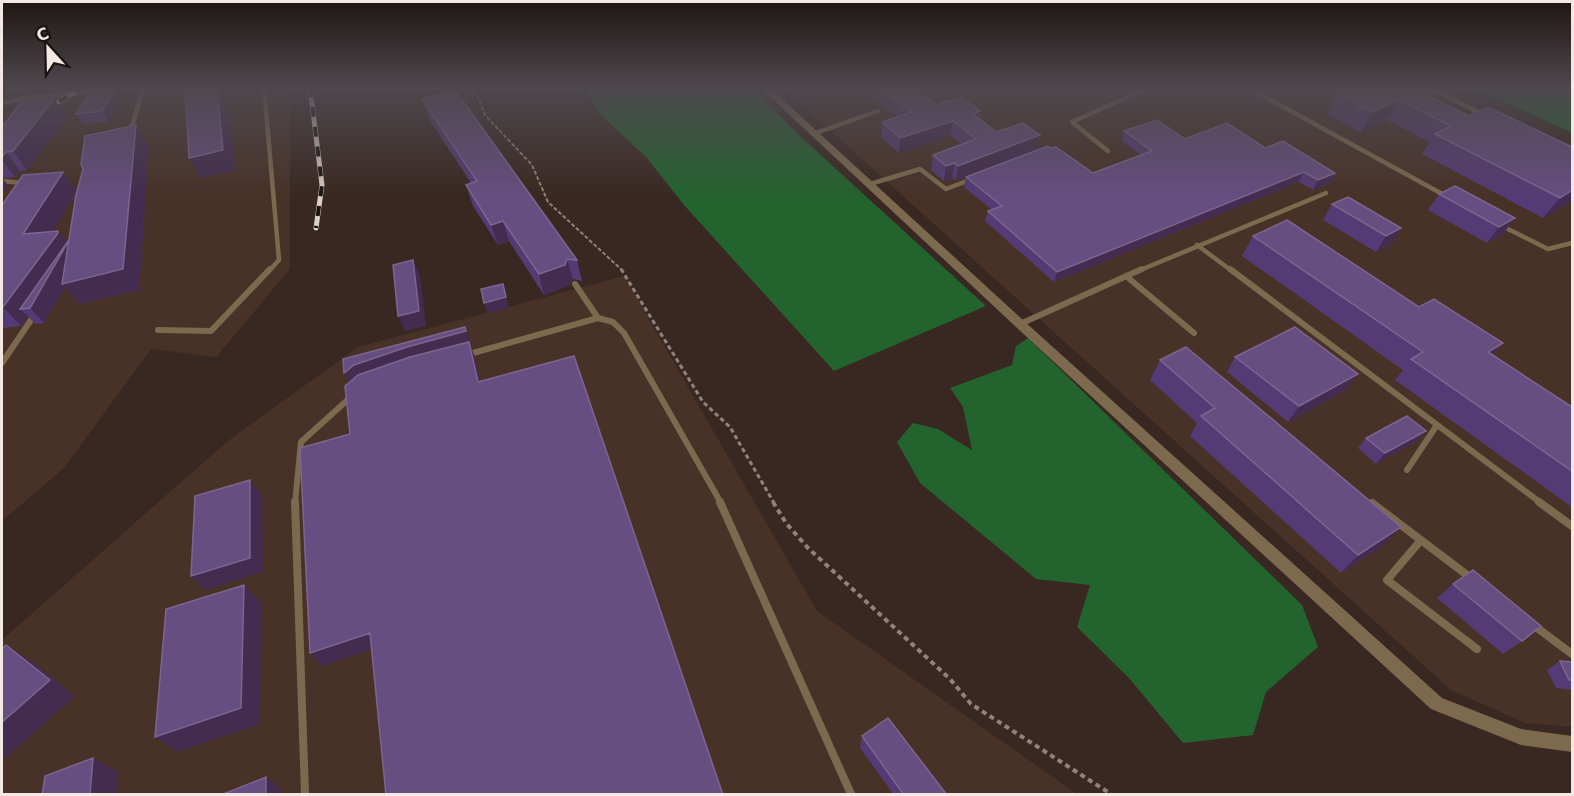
<svg xmlns="http://www.w3.org/2000/svg" width="1574" height="796" viewBox="0 0 1574 796" font-family="'DejaVu Sans',sans-serif">
  <style>
    .built { fill: #483127 }
    .green { fill: #23632e }
    .lines { fill: none; stroke-linecap: round; stroke-linejoin: round }
    .path-far2 { stroke: #90827c; stroke-width: 2; stroke-dasharray: 4 2; stroke-linecap: butt }
    .path-far1 { stroke: #90827c; stroke-width: 3; stroke-dasharray: 4.5 3; stroke-linecap: butt }
    .path { stroke: #90827c; stroke-width: 4; stroke-dasharray: 5 4; stroke-linecap: butt }
    .service-far2 { stroke: #7d6a4e; stroke-width: 4.5 }
    .service-far1 { stroke: #7d6a4e; stroke-width: 6 }
    .service { stroke: #7d6a4e; stroke-width: 8 }
    .minor { fill: #7d6a4e; fill-rule: evenodd }
    .rail-casing { stroke: #dacfc9; stroke-width: 5 }
    .rail { stroke: #1a1310; stroke-width: 4; stroke-dasharray: 10; stroke-linecap: butt }
    .wall { fill: #553b75; fill-rule: evenodd }
    .shaded-wall { fill: #432c4f }
    .building { fill: #664e81; stroke: #7c6690; stroke-width: 1.5 }
  </style>
  <rect width="100%" height="100%" fill="#392821"/>
  <!-- built -->
  <path class="built" d="M141 87H290V269L216 357 151 349 64 468 2 521V112Z
    M782 87H1408L1572 166V727L1525 723 1451 690Z
    M624 276 817 611 1077 794H2V640L229 440 358 347Z"/>
  <!-- green -->
  <path class="green" d="M585 87H751L801 137 986 306 834 371 684 205 647 158 599 113Z
    M1473 87H1572V133Z
    M1028 338 1302 605 1318 647 1266 692 1253 735 1183 743 1129 678 1077 627 1090 585 1036 579 920 483 897 442 913 423 938 429 972 450 963 407 950 388 1012 365 1016 346Z"/>
  <g class="lines">
    <!-- path-far2 -->
    <path class="path-far2" d="M461 87 478 97 485 115 532 165 548 202 623 271"/>
    <!-- path-far1 -->
    <path class="path-far1" d="M621 269 703 402 730 427 774 503"/>
    <!-- path -->
    <path class="path" d="M773 502 786 523 808 548 950 679 971 704 1111 794"/>
    <!-- service-far2 -->
    <path class="service-far2" d="M264 87 279 260 269 271
      M1247 87 1446 196
      M143 89 156 87
      M112 91 143 89 130 133
      M2 103 29 97 96 92
      M813 134 878 111
      M1108 151 1072 122 1150 87
      M2 181 23 183
      M870 184 920 169 946 189 972 179
      M1500 225 1548 249 1572 243
      M1197 245 1232 271
      M1138 271 1326 193"/>
    <!-- service-far1 -->
    <path class="service-far1" d="M1230 269 1541 503
      M1126 276 1194 333
      M575 284 598 318
      M1020 324 1142 269
      M158 330 211 331 270 269
      M466 355 598 318 613 322 624 333 721 503
      M2 363 35 314
      M1407 470 1437 425
      M295 503 301 442 353 395"/>
    <!-- service -->
    <path class="service" d="M295 502 305 794
      M720 502 851 794
      M1539 502 1572 526
      M1372 503 1471 578
      M1421 540 1387 580 1477 649
      M1532 624 1572 654"/>
    <!-- minor -->
    <path class="minor" d="M760 87H769L1024 321 1442 698 1521 729 1572 736V752L1521 745 1431 709 1016 327Z
      M1423 87H1433L1497 119 1490 121Z"/>
    <!-- rail casing -->
    <g class="rail-casing">
      <path id="rail" d="M310 87 322 185 316 228
        M42 112 83 87"/>
    </g>
    <!-- rail -->
    <use href="#rail" class="rail"/>
  </g>
  <!-- wall -->
  <path class="wall" d="M855 87H895L891 88 892 91 936 105 980 111 979 118 996 132 1037 150 956 180 952 178 944 181 931 170 933 155 962 145 950 135 899 153 881 137 882 122 898 117 870 95 865 97Z
    M1321 87H1428L1436 90 1432 97 1469 116 1572 147V201L1543 218 1422 154 1430 142 1387 120 1361 132 1327 114 1337 95Z
    M117 88 124 98 109 122 83 124 76 114Z
    M54 99 67 117 27 170 20 171 15 177 2 178 8 186 2 195V127Z
    M422 99 577 260 582 281 573 279 570 285 544 295 509 241 498 245 473 206 466 185 471 183 429 119Z
    M136 125 149 146 139 290 79 304 65 287 44 323 35 324 28 316 21 326 3 328 2 331V205L63 172 77 191ZM77 192 69 240 67 242 52 231Z
    M1124 131 1265 148 1335 173 1330 183 1313 190 1299 182 1054 282 985 221 988 211 992 210 964 187 966 177 1093 173 1141 155 1121 141Z
    M1439 194 1515 218 1503 234 1487 243 1428 210Z
    M1332 204 1401 228 1391 244 1376 252 1323 220Z
    M1253 236 1503 343 1493 355 1572 407V507L1395 380 1403 370 1242 256Z
    M1235 357 1346 390 1288 422 1227 372Z
    M1160 360 1383 546 1341 573 1190 436 1197 423 1150 380Z
    M1366 438 1417 441 1376 464 1358 448Z
    M1453 584 1522 641 1503 654 1437 598Z
    M1560 661 1572 662V690L1556 688 1547 670Z
    M862 736 947 795H894L860 748Z"/>
  <!-- shaded-wall -->
  <path class="shaded-wall" d="M217 87H224L226 91 235 170 201 178 189 158Z
    M866 87H871L870 95 865 97Z
    M117 88 124 98 109 122 102 111Z
    M1436 90 1424 110 1426 95Z
    M54 99 67 117 27 170 13 151Z
    M1399 100 1387 120 1361 132 1372 112Z
    M980 111 978 126 973 114Z
    M953 121 950 135 899 153 900 138Z
    M136 125 149 146 139 290 79 304 65 287 44 323 30 308 20 309 28 316 21 326 3 307 58 231 68 243Z
    M1040 135 1037 150 956 180 958 166Z
    M6 152 20 171 15 177 2 160V157Z
    M955 163 952 178 944 181 946 166Z
    M63 172 77 191 39 253 23 234Z
    M1304 172 1299 182 1054 282 1057 272Z
    M1335 173 1330 183 1313 190 1318 180Z
    M2 177 8 186 2 195Z
    M1572 190V201L1543 218 1560 198Z
    M1515 218 1503 234 1487 243 1499 227Z
    M503 221 509 241 498 245 491 225Z
    M1401 228 1391 244 1376 252 1386 236Z
    M567 259 573 279 570 285 544 295 539 274Z
    M413 260 420 276 426 326 405 331 398 316Z
    M503 284 509 308 487 313 484 303Z
    M465 327 471 343 472 347H471L475 357 484 398 353 389 344 373 354 365Z
    M1503 343 1485 364 1488 352Z
    M1358 374 1346 390 1288 422 1299 406Z
    M1426 431 1417 441 1376 464 1385 453Z
    M250 480 262 495 263 572 205 590 191 576Z
    M1401 527 1383 546 1341 573 1358 555Z
    M244 585 261 603 260 724 177 752 155 737Z
    M370 633 381 646 322 666 310 653Z
    M6 645 32 662 75 696 2 761V722Z
    M93 758 118 772 117 795H90Z
    M266 777 280 788V795H266Z"/>
  <!-- building -->
  <path class="building" d="M185 87H217L223 150 189 158Z
    M879 87H891L892 91 912 87 936 105 961 97 980 111 973 114 996 132 1023 123 1040 135 958 166 955 163 946 166 933 155 976 139 953 121 900 138 882 122 912 112Z
    M1355 87H1428L1436 90 1426 95 1469 116 1488 107 1572 147V190L1560 198 1435 134 1451 126 1399 100 1372 112 1338 94Z
    M117 88 102 111 76 114 92 90Z
    M455 90 577 260 567 259 565 265 539 274 503 221 491 225 466 185 477 181 422 99Z
    M54 99 13 151 6 152 2 157V127L22 101Z
    M1157 120 1185 139 1227 123 1265 148 1283 141 1335 173 1318 180 1304 172 1057 272 988 211 1002 206 966 177 1048 146 1051 148 1056 147 1093 173 1152 151 1124 131Z
    M136 125 123 269 62 284 76 195 83 169 81 164 85 136Z
    M63 172 23 234 58 231V233L3 307H2V205L23 175Z
    M1455 186 1515 218 1499 227 1439 194Z
    M1348 197 1401 228 1386 236 1332 204Z
    M1287 220 1419 307 1434 299 1503 343 1488 352 1572 407V471L1411 359 1423 352 1253 236Z
    M69 240 68 242 30 308 20 309Z
    M413 260 419 311 398 316 393 265Z
    M503 284 506 297 484 303 481 289Z
    M465 327 466 331 407 347 354 365 344 373 343 359Z
    M1295 327 1358 374 1299 406 1235 357Z
    M469 342 478 382 574 356 723 795H386L370 633 310 653 300 448 350 434 345 386 358 375 410 357Z
    M1186 347 1401 527 1358 555 1201 416 1215 408 1160 360Z
    M1407 416 1426 431 1385 453 1366 438Z
    M250 480V558L191 576 195 496Z
    M1473 570 1541 626 1522 641 1453 584Z
    M244 585 241 708 155 737 166 609Z
    M6 645 50 680 2 722V649Z
    M1560 661 1572 662V680H1569Z
    M888 718 947 795H904L862 736Z
    M93 758 90 795H42L45 776Z
    M266 777V795H221Z"/>
  <!-- sky -->
  <linearGradient id="sky" x2="0" y2="1"><stop stop-color="#1f1612"/><stop offset="0.44" stop-color="#4e484e"/><stop offset="1" stop-color="#4e484e" stop-opacity="0"/></linearGradient>
  <rect width="1574" height="198" fill="url(#sky)"/>
  <!-- border -->
  <rect width="1574" height="796" fill="none" stroke="#f3e8e3" stroke-width="6"/>
  <!-- north arrow -->
  <g transform="translate(48 48) rotate(338)" stroke="#1a1310" stroke-width="4.5" paint-order="stroke">
  <path d="M0-4.5L10 22L0 15L-10 22Z" fill="#f3e8e3"/>
  <text y="-9" font-size="16" font-weight="bold" text-anchor="middle" fill="#f3e8e3">С</text>
  </g>
</svg>
